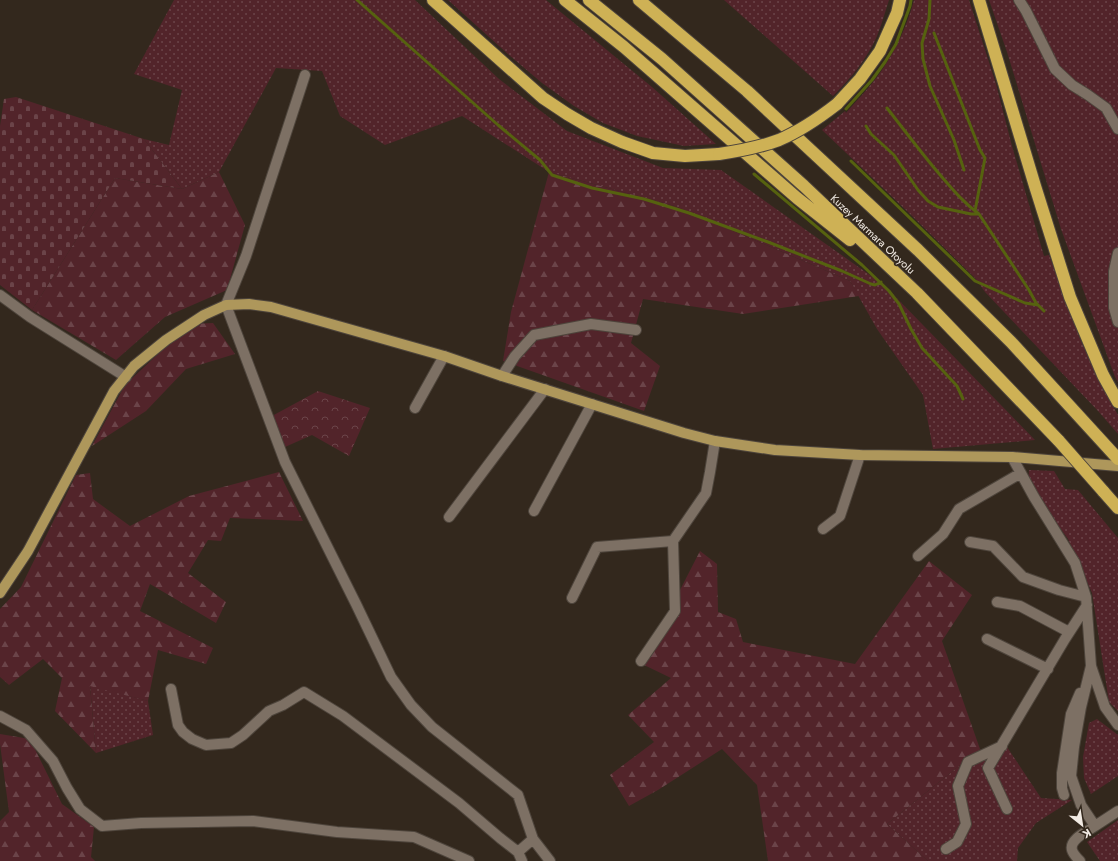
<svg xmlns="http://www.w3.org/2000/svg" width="1118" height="861" viewBox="0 0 1118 861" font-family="Jost,sans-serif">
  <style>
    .grass { fill: url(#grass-dots) }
    .forest { fill: url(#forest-firs) }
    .cemetery { fill: url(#cemetery-stones) }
    .park { fill: url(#park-crowns) }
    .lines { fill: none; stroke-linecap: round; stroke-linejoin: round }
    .stream { stroke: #56620f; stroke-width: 3 }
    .minor-casing { stroke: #4e453c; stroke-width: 12 }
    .major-casing { stroke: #4e453c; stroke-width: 12 }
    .highway-casing { stroke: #4e453c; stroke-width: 14 }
    .minor { stroke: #7d7064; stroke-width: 10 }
    .major { stroke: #ae975b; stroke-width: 10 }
    .highway { stroke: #ceb155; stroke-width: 12 }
    .highway-bridge-casing { stroke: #4e453c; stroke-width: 14; stroke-linecap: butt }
    .highway-bridge { stroke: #ceb155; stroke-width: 12 }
    .labels { text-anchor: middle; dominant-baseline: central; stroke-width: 3.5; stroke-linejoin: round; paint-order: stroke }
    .street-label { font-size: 11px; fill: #f1eae3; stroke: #33281d }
  </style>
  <defs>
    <pattern id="grass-dots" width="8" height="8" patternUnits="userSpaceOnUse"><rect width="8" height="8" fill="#52242a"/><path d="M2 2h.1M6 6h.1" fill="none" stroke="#6b4449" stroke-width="1.8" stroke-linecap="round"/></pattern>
    <pattern id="forest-firs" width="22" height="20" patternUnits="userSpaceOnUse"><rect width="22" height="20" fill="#52242a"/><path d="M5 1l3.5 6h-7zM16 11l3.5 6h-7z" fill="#6b4449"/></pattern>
    <pattern id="cemetery-stones" width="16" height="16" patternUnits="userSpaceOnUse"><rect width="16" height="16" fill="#52242a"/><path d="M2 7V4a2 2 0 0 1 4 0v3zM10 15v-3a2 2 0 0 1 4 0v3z" fill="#6b4449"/></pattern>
    <pattern id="park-crowns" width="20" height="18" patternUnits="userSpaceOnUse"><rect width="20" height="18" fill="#52242a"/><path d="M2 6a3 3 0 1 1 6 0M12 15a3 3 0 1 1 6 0" fill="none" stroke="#6b4449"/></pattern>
  </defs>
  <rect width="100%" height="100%" fill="#33281d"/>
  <!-- grass -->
  <path class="grass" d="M174 0H415L499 79 567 131 663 168 721 170 884 285 1035 440 933 449 923 395 877 329 850 281 675 206 549 172 462 116 385 145 340 116 322 71 276 68 219 172 182 189 144 139 169 145 182 90 134 74Z
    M448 0H546L652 87 716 144 684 146 670 143 637 136 603 123 574 106 542 83 509 55Z
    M724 0H889C885 12 882 24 877 36 867 59 851 78 833 96Z
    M914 0H969L996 84 1012 146 1044 256 1049 255 1080 339 1099 381 1118 415V434L1098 411 985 292 975 278 907 211 822 130 845 111 846 113C858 99 872 85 882 70 896 49 908 24 914 0Z
    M989 0H1118V382L1115 377 1061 229 1007 52Z
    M1029 470 1054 471 1065 489 1078 490 1118 538V711L1109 702 1092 593 1068 539 1028 484Z
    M90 685 148 701 153 735 96 753Z
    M1097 719 1118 735V776L1091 794 1084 778 1083 757 1089 723Z
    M1005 744 1041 798 1072 800 1036 823 1018 848 1017 861H928L887 824 980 749 986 756Z
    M1118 820V861H1100L1087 842Z"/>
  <!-- forest -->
  <path class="forest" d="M219 172 245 225 227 290 165 317 116 360 32 310 115 178 182 189Z
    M549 172 675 206 850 281 859 296 743 314 643 299 631 343 660 366 644 411 503 361 511 312Z
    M213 323 235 354 186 369 146 411 92 446 125 385 190 324Z
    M279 472 303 521 230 518 221 541 208 540 188 573 226 602 216 623 150 584 140 611 213 648 206 664 158 650 148 701 90 686 96 753 55 711 62 678 43 659 9 685 0 677V609L21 587 76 475 90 473 93 499 130 526 189 496Z
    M700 551 717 564 718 612 736 619 743 642 855 664 929 561 972 595 942 641 980 749 887 824 928 861H768L757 785 722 749 658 790 629 806 610 775 654 742 628 715 671 678 642 664Z
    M0 734 30 739 62 804 94 827 91 857 95 861H0V821L9 812 0 744Z"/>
  <!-- cemetery -->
  <path class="cemetery" d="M16 97 144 139 182 189 115 178 32 310 0 285V126L4 99Z"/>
  <!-- park -->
  <path class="park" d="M318 391 370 408 349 456 312 435 285 447 272 416Z"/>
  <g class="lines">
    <!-- stream -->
    <path class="stream" d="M357 0 498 125 540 160 552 175 592 188 644 199 689 213 768 242 842 271 871 284 875 285 881 282
      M930 0 929 19 922 43 923 59 930 86 954 140 964 170
      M934 33 980 150 985 158 975 211
      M887 108C905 131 922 154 941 176 953 190 964 203 979 214L1029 290 1036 303 1044 311
      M846 109 872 80 885 62 896 44 910 6 911 0
      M866 126 871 134 894 155 918 190 928 201 938 207 971 214H978
      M851 161 975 281 1025 303 1038 305
      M754 174 862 265 889 291 899 304 911 329 922 348 957 386 963 399"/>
    <!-- minor casing -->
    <g class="minor-casing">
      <path id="minor" d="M1019 0 1026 11 1055 69 1072 85 1088 95 1106 108 1118 129
        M305 75 246 256 226 305 285 462 356 604 391 677 411 705 432 727 518 795 533 839 550 861
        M1118 253 1114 271V308L1118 322
        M0 295 30 317 126 377
        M502 376 515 356 534 335 591 324 636 330
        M415 408 444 356
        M1012 457 1034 497 1075 563 1086 597 1091 666 1081 707 1074 747 1071 776 1081 805 1095 826C1088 831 1069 839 1072 850 1073 854 1077 858 1080 861
        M534 511 592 404
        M449 517 545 389
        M823 529 840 516 860 455
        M970 542 993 546 1023 577 1059 590 1086 597
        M918 556 943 534 959 509 1021 473
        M572 598 597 547 673 541
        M997 602 1020 606 1069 632
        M987 639 1048 669
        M641 661 675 611 673 541 706 493 710 472 715 441
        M1091 667V666L1105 707 1118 725
        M171 689 178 725 183 732 192 739 206 745 231 743 243 735 269 711 283 705 304 692 343 716 459 803 500 838 518 852
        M0 716 26 730 53 761 67 788 80 809 102 826 141 823 253 821 337 832 414 837 469 861
        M1064 795 1062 788V773L1071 714 1080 693
        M1007 809 988 768 1065 639 1087 605
        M1095 826 1118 811
        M946 849 957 842 966 824 958 786 968 762 1002 746
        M522 861 518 852 533 839"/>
    </g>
    <!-- major casing -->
    <g class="major-casing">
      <path id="major" d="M0 593 28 551 114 391 134 366 166 340 204 315 226 305 249 304 271 307 444 356 502 376 684 433 715 441 775 450 860 455 1012 457 1118 466"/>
    </g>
    <!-- highway casing -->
    <g class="highway-casing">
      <path id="highway" d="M433 0 543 98 567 114 591 128 622 142 653 153 685 156 719 154
        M565 0 624 47 797 198 850 240
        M589 0 662 59 804 186 917 293 1059 441
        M639 0 747 91 918 250 1011 342 1118 459
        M979 0 1035 186 1070 297 1103 375 1118 402
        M837 104 860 79 880 51 897 13 900 0
        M1103 491 1118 508"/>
    </g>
    <!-- minor -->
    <use href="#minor" class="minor"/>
    <!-- major -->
    <use href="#major" class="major"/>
    <!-- highway -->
    <use href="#highway" class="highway"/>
    <!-- highway-bridge casing -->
    <g class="highway-bridge-casing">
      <path id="highway-bridge" d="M719 154C740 151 760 147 779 140 800 131 819 118 837 104
        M1059 441 1103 491"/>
    </g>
    <!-- highway-bridge -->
    <use href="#highway-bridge" class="highway-bridge"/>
  </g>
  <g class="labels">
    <!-- street labels -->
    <g class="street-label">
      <text transform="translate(873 234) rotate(43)">Kuzey Marmara Otoyolu</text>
    </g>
  </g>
  <!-- north arrow -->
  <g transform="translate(1082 825) rotate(150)" stroke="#33281d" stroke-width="3" paint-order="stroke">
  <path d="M0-3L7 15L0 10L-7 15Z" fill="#f1eae3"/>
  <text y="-6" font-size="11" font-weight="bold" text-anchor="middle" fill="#f1eae3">K</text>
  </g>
</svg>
